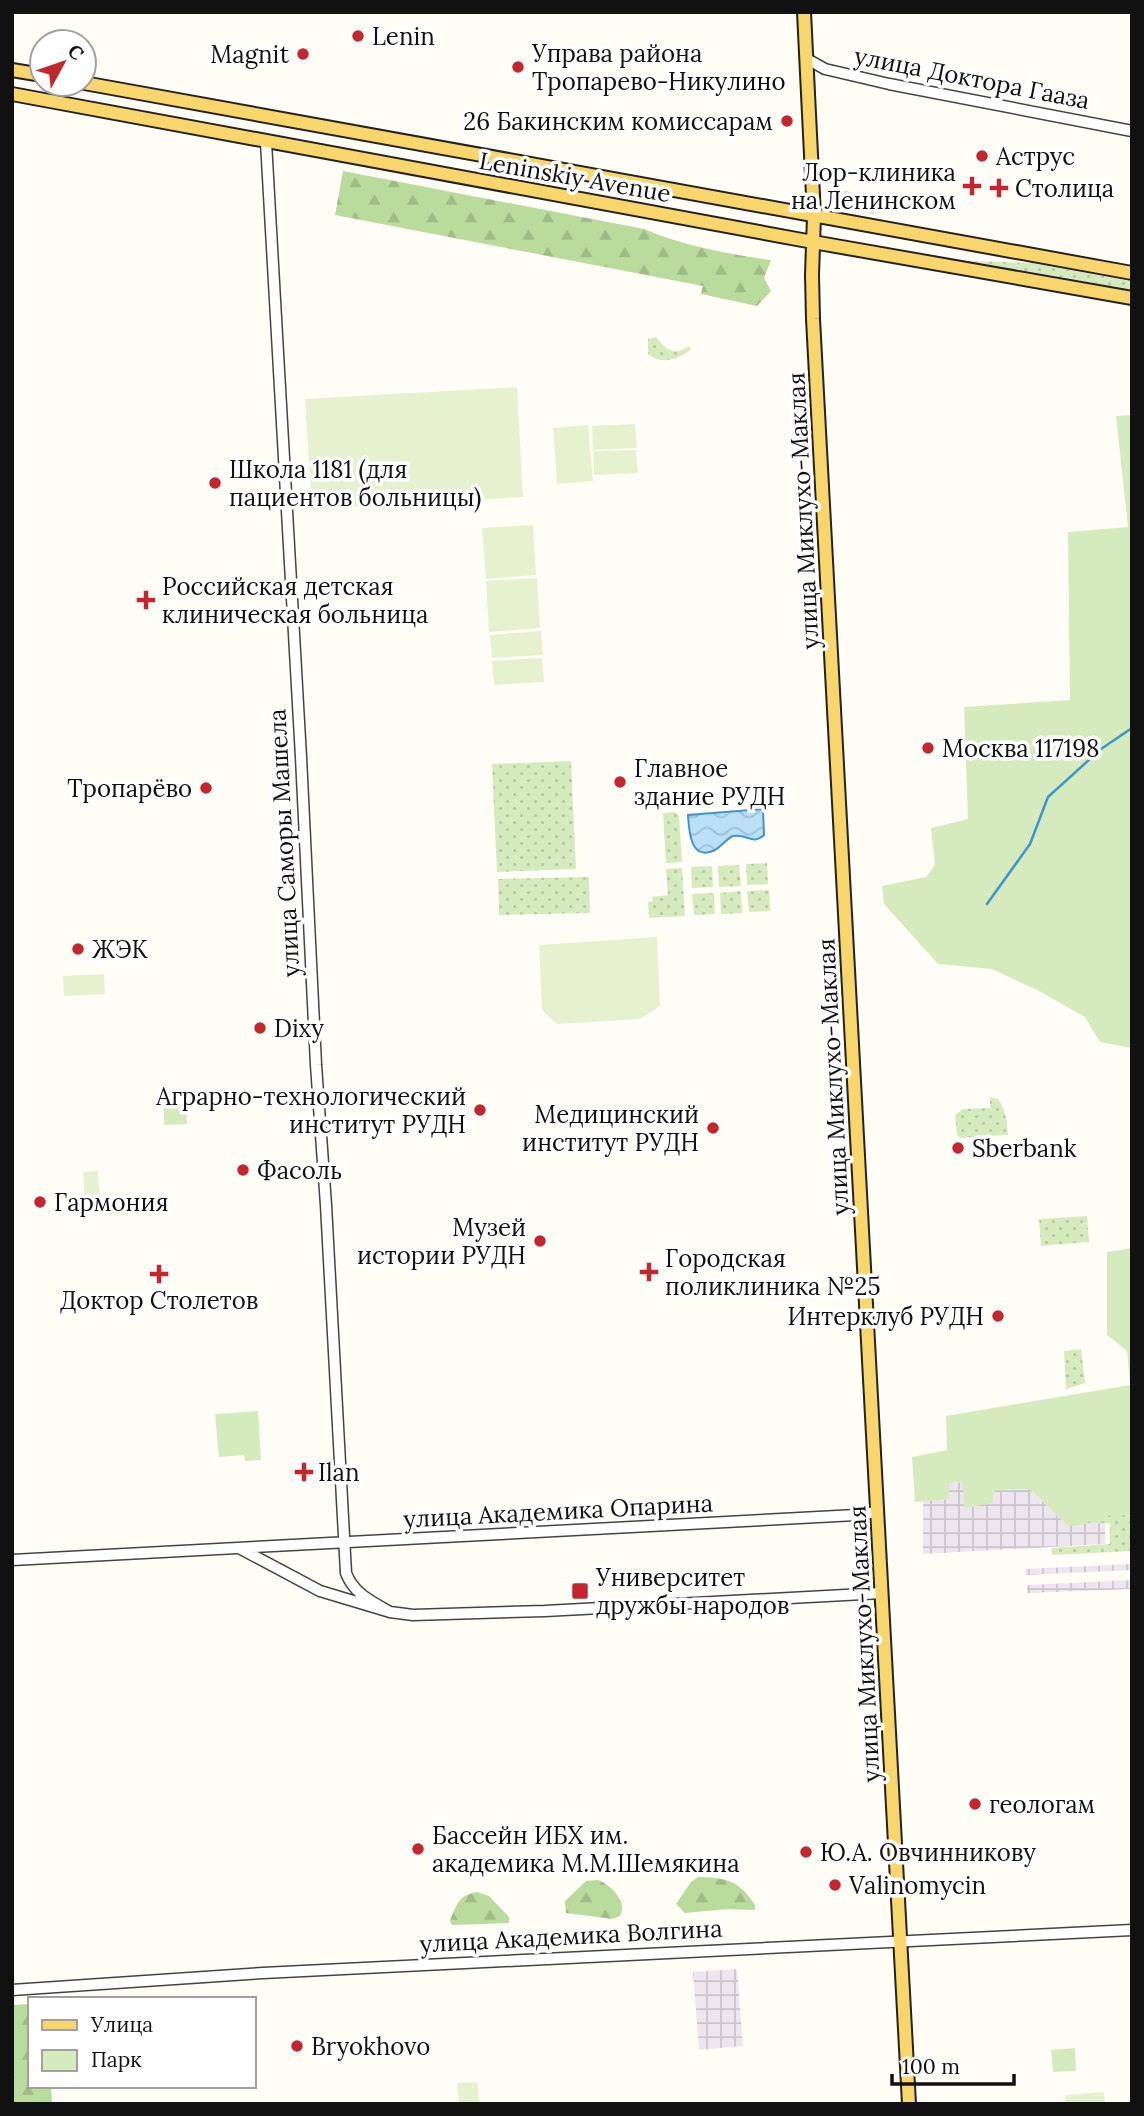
<svg xmlns="http://www.w3.org/2000/svg" width="1144" height="2116" viewBox="0 0 1144 2116" font-family="Lora,serif">
  <style>
    .industrial { fill: url(#industrial-grid) }
    .grass { fill: url(#grass-dots) }
    .forest { fill: url(#forest-firs) }
    .park { fill: #d5ebbd }
    .pitch { fill: #e6f2cf }
    .water { fill: url(#water-waves); stroke: #3f96cf; stroke-width: 2 }
    .lines { fill: none; stroke-linecap: round; stroke-linejoin: round }
    .stream { stroke: #3f96cf; stroke-width: 2.5 }
    .minor-casing { stroke: #444; stroke-width: 13 }
    .major-casing { stroke: #222; stroke-width: 16 }
    .minor { stroke: #fff; stroke-width: 10 }
    .major { stroke: #f9d66b; stroke-width: 12 }
    .poi-dot { fill: #c4262e; stroke: #fff; stroke-width: 2.5 }
    .labels { text-anchor: middle; dominant-baseline: central; stroke-width: 7; stroke-linejoin: round; paint-order: stroke }
    .poi-label { font-size: 24px; fill: #111; stroke: #fff; text-anchor: start }
    .street-label { font-size: 24px; fill: #111; stroke: #fff }
  </style>
  <defs>
    <pattern id="industrial-grid" width="8" height="8" patternUnits="userSpaceOnUse" patternTransform="scale(1.75)"><rect width="8" height="8" fill="#eee6ef"/><path d="M0 4h8M4 0v8" fill="none" stroke="#cbc4cc"/></pattern>
    <pattern id="grass-dots" width="8" height="8" patternUnits="userSpaceOnUse" patternTransform="scale(1.75)"><rect width="8" height="8" fill="#d5ebbd"/><path d="M2 2h.1M6 6h.1" fill="none" stroke="#b6c8a1" stroke-width="1.8" stroke-linecap="round"/></pattern>
    <pattern id="forest-firs" width="22" height="20" patternUnits="userSpaceOnUse" patternTransform="scale(1.75)"><rect width="22" height="20" fill="#b9dc9c"/><path d="M5 1l3.5 6h-7zM16 11l3.5 6h-7z" fill="#9ebc85"/></pattern>
    <pattern id="water-waves" width="16" height="10" patternUnits="userSpaceOnUse" patternTransform="scale(1.75)"><rect width="16" height="10" fill="#b9e0f7"/><path d="M0 5q4-4 8 0t8 0" fill="none" stroke="#9ebfd3"/></pattern>
  </defs>
  <rect width="100%" height="100%" fill="#fffdf5"/>
  <!-- industrial -->
  <path class="industrial" d="M963 1482 965 1508 994 1490 1030 1489 1068 1526 1099 1516H1105V1544L923 1554V1501L948 1499 949 1483Z
    M1132 1564V1570L1026 1575 1025 1569Z
    M1132 1580V1589L1027 1593V1585Z
    M737 1969 743 2046 699 2050 693 1972Z"/>
  <!-- grass -->
  <path class="grass" d="M829 189 848 191 867 204 888 210C873 220 845 208 832 198Z
    M969 261 1031 263 1132 281V290Z
    M656 337C665 349 674 357 689 346L691 349C679 360 660 365 648 354V339Z
    M571 761 576 869 497 872 492 764Z
    M675 812 679 816 682 862 666 863 663 813Z
    M767 863 768 884 747 885 746 864Z
    M739 865 741 886 719 887 718 866Z
    M712 866 713 887 692 888 691 867Z
    M682 868 685 916 649 918 648 902 653 901 652 897 668 895 666 869Z
    M589 877 590 913 499 915 498 879Z
    M769 890 770 911 749 912 747 891Z
    M741 891 742 913 721 914 720 893Z
    M714 893 715 914 694 915 692 894Z
    M990 1097 998 1099C1006 1110 1007 1121 1008 1135L961 1138 957 1135 955 1115 963 1109 990 1108Z
    M1087 1216 1089 1242 1041 1246 1039 1219Z
    M1081 1349 1085 1383 1066 1389 1064 1351Z
    M1104 1512 1132 1516V1551L1052 1555 1051 1548 1110 1544V1523H1078Z"/>
  <!-- forest -->
  <path class="forest" d="M343 171 644 229C684 246 728 254 771 260L764 278 771 291 757 306 701 294 703 286 335 215Z
    M698 1877C727 1878 739 1880 755 1905V1910L728 1909 685 1913 676 1904 691 1882Z
    M598 1880C611 1885 628 1902 620 1916L613 1919 566 1913 565 1901 586 1881Z
    M477 1892 489 1896 509 1917V1923L452 1925 450 1921C456 1905 459 1895 477 1892Z
    M30 2004V2086H51L52 2104H12V2005Z"/>
  <!-- park -->
  <path class="park" d="M1132 415V1048L1100 1042 1085 1017 1041 992 992 969 938 964 884 904 882 886 926 877 935 865 931 828 968 819 964 707 1070 700 1068 532 1128 527 1116 416Z
    M186 1105 187 1124 164 1125V1106Z
    M1132 1248V1515L1099 1516 1083 1525 1068 1526 1030 1489 995 1490 992 1503 965 1508 962 1482 949 1483V1499L915 1502 912 1457 947 1450 946 1416 1130 1385 1127 1351 1107 1335V1252Z
    M258 1411 261 1460 245 1461 244 1455 219 1457 215 1414Z
    M1075 2048 1076 2071 1053 2072 1051 2050Z"/>
  <!-- pitch -->
  <path class="pitch" d="M517 387 523 497 312 509 305 399Z
    M635 424 637 448 593 450 592 426Z
    M588 425 593 481 557 484 553 428Z
    M636 450 638 473 594 475 593 451Z
    M533 525 536 575 486 579 482 528Z
    M537 578 540 628 489 632 486 581Z
    M541 631 543 655 492 658 490 635Z
    M542 658 544 682 494 685 492 661Z
    M657 937 660 1006 640 1019 557 1024 542 1010 539 945Z
    M104 974 105 994 64 996 63 976Z
    M98 1171 100 1199 85 1200 83 1172Z
    M478 2082 479 2104H459L457 2083Z
    M1104 2092 1105 2104H1066L1065 2095Z"/>
  <!-- water -->
  <path class="water" d="M763 809 764 835C752 846 747 833 733 836 726 839 722 846 715 850 690 862 689 830 688 815Z"/>
  <g class="lines">
    <!-- stream -->
    <path class="stream" d="M987 904 1030 844 1048 797 1101 749 1132 728"/>
    <!-- minor casing -->
    <g class="minor-casing">
      <path id="minor" d="M807 59 825 69 889 84 1132 131
        M266 142 301 757 316 1065 326 1205 346 1573C354 1594 371 1601 390 1612
        M241 1549 320 1591 390 1612 413 1615 545 1611 882 1593
        M12 1560 856 1515 877 1512
        M12 1990 263 1973 1132 1930"/>
    </g>
    <!-- major casing -->
    <g class="major-casing">
      <path id="major" d="M804 12 814 216 812 275 813 319 909 2104
        M12 70 42 75
        M84 83 1132 273
        M12 94 813 242 1132 298"/>
    </g>
    <!-- minor -->
    <use href="#minor" class="minor"/>
    <!-- major -->
    <use href="#major" class="major"/>
  </g>
  <!-- markers -->
  <g class="poi-dot">
    <circle cx="358" cy="36" r="7"/>
    <circle cx="303" cy="54" r="7"/>
    <circle cx="518" cy="67" r="7"/>
    <circle cx="787" cy="121" r="7"/>
    <circle cx="982" cy="156" r="7"/>
    <path d="M968.5 175.5h7v7h7v7h-7v7h-7v-7h-7v-7h7z"/>
    <path d="M995.5 177.5h7v7h7v7h-7v7h-7v-7h-7v-7h7z"/>
    <circle cx="215" cy="483" r="7"/>
    <path d="M142.5 589.5h7v7h7v7h-7v7h-7v-7h-7v-7h7z"/>
    <circle cx="928" cy="748" r="7"/>
    <circle cx="620" cy="782" r="7"/>
    <circle cx="206" cy="788" r="7"/>
    <circle cx="78" cy="949" r="7"/>
    <circle cx="260" cy="1028" r="7"/>
    <circle cx="480" cy="1110" r="7"/>
    <circle cx="713" cy="1128" r="7"/>
    <circle cx="958" cy="1148" r="7"/>
    <circle cx="243" cy="1170" r="7"/>
    <circle cx="40" cy="1202" r="7"/>
    <circle cx="540" cy="1241" r="7"/>
    <path d="M645.5 1261.5h7v7h7v7h-7v7h-7v-7h-7v-7h7z"/>
    <path d="M155.5 1263.5h7v7h7v7h-7v7h-7v-7h-7v-7h7z"/>
    <circle cx="998" cy="1316" r="7"/>
    <path d="M300.5 1461.5h7v7h7v7h-7v7h-7v-7h-7v-7h7z"/>
    <rect x="571" y="1582" width="18" height="18" rx="3.5"/>
    <circle cx="975" cy="1804" r="7"/>
    <circle cx="418" cy="1849" r="7"/>
    <circle cx="806" cy="1852" r="7"/>
    <circle cx="835" cy="1885" r="7"/>
    <circle cx="297" cy="2046" r="7"/>
  </g>
  <g class="labels">
    <!-- poi labels -->
    <g class="poi-label">
      <text x="372" y="36">Lenin</text>
      <text x="532" y="53">Управа района<tspan x="532" dy="28">Тропарево-Никулино</tspan></text>
      <text x="289" y="54" text-anchor="end">Magnit</text>
      <text x="773" y="121" text-anchor="end">26 Бакинским комиссарам</text>
      <text x="996" y="156">Аструс</text>
      <text x="956" y="172" text-anchor="end">Лор-клиника<tspan x="956" dy="28">на Ленинском</tspan></text>
      <text x="1015" y="188">Столица</text>
      <text x="229" y="469">Школа 1181 (для<tspan x="229" dy="28">пациентов больницы)</tspan></text>
      <text x="162" y="586">Российская детская<tspan x="162" dy="28">клиническая больница</tspan></text>
      <text x="942" y="748">Москва 117198</text>
      <text x="634" y="768">Главное<tspan x="634" dy="28">здание РУДН</tspan></text>
      <text x="192" y="788" text-anchor="end">Тропарёво</text>
      <text x="92" y="949">ЖЭК</text>
      <text x="274" y="1028">Dixy</text>
      <text x="466" y="1096" text-anchor="end">Аграрно-технологический<tspan x="466" dy="28">институт РУДН</tspan></text>
      <text x="699" y="1114" text-anchor="end">Медицинский<tspan x="699" dy="28">институт РУДН</tspan></text>
      <text x="972" y="1148">Sberbank</text>
      <text x="257" y="1170">Фасоль</text>
      <text x="54" y="1202">Гармония</text>
      <text x="526" y="1227" text-anchor="end">Музей<tspan x="526" dy="28">истории РУДН</tspan></text>
      <text x="665" y="1258">Городская<tspan x="665" dy="28">поликлиника №25</tspan></text>
      <text x="159" y="1300" text-anchor="middle">Доктор Столетов</text>
      <text x="984" y="1316" text-anchor="end">Интерклуб РУДН</text>
      <text x="318" y="1472">Ilan</text>
      <text x="596" y="1577">Университет<tspan x="596" dy="28">дружбы народов</tspan></text>
      <text x="989" y="1804">геологам</text>
      <text x="432" y="1835">Бассейн ИБХ им.<tspan x="432" dy="28">академика М.М.Шемякина</tspan></text>
      <text x="820" y="1852">Ю.А. Овчинникову</text>
      <text x="849" y="1885">Valinomycin</text>
      <text x="311" y="2046">Bryokhovo</text>
    </g>
    <!-- street labels -->
    <g class="street-label">
      <text transform="translate(972 78) rotate(11)">улица Доктора Гааза</text>
      <text transform="translate(575 177) rotate(10)">Leninskiy Avenue</text>
      <text transform="translate(803 511) rotate(-93)">улица Миклухо-Маклая</text>
      <text transform="translate(284 843) rotate(-93)">улица Саморы Машела</text>
      <text transform="translate(833 1077) rotate(-93)">улица Миклухо-Маклая</text>
      <text transform="translate(558 1511) rotate(-3)">улица Академика Опарина</text>
      <text transform="translate(864 1644) rotate(-93)">улица Миклухо-Маклая</text>
      <text transform="translate(571 1936) rotate(-3)">улица Академика Волгина</text>
    </g>
  </g>
  <!-- border -->
  <rect width="1144" height="2116" fill="none" stroke="#111111" stroke-width="28"/>
  <!-- legend -->
  <rect x="28" y="1997" width="228" height="91" fill="#ffffff" stroke="#a0a0a0" stroke-width="2"/>
  <rect x="42" y="2020" width="35" height="10" fill="#f9d66b" stroke="#a0a0a0" stroke-width="2"/>
  <text x="91" y="2032" font-size="21" fill="#111111">Улица</text>
  <rect x="42" y="2050" width="35" height="21" fill="#d5ebbd" stroke="#a0a0a0" stroke-width="2"/>
  <text x="91" y="2067" font-size="21" fill="#111111">Парк</text>
  <!-- north arrow -->
  <g transform="translate(63 63) rotate(50)"><circle r="33" fill="#ffffff" stroke="#a0a0a0" stroke-width="2"/>
  <path d="M0-5L12 26L0 18L-12 26Z" fill="#c4262e"/>
  <text y="-10" font-size="19" font-weight="bold" text-anchor="middle" fill="#111111">С</text>
  </g>
  <!-- scale -->
  <path d="M892 2074v10h122v-10" fill="none" stroke="#111111" stroke-width="3.5"/>
  <text x="902" y="2074" font-size="21" fill="#111111" stroke="#ffffff" stroke-width="5" paint-order="stroke">100 m</text>
</svg>
